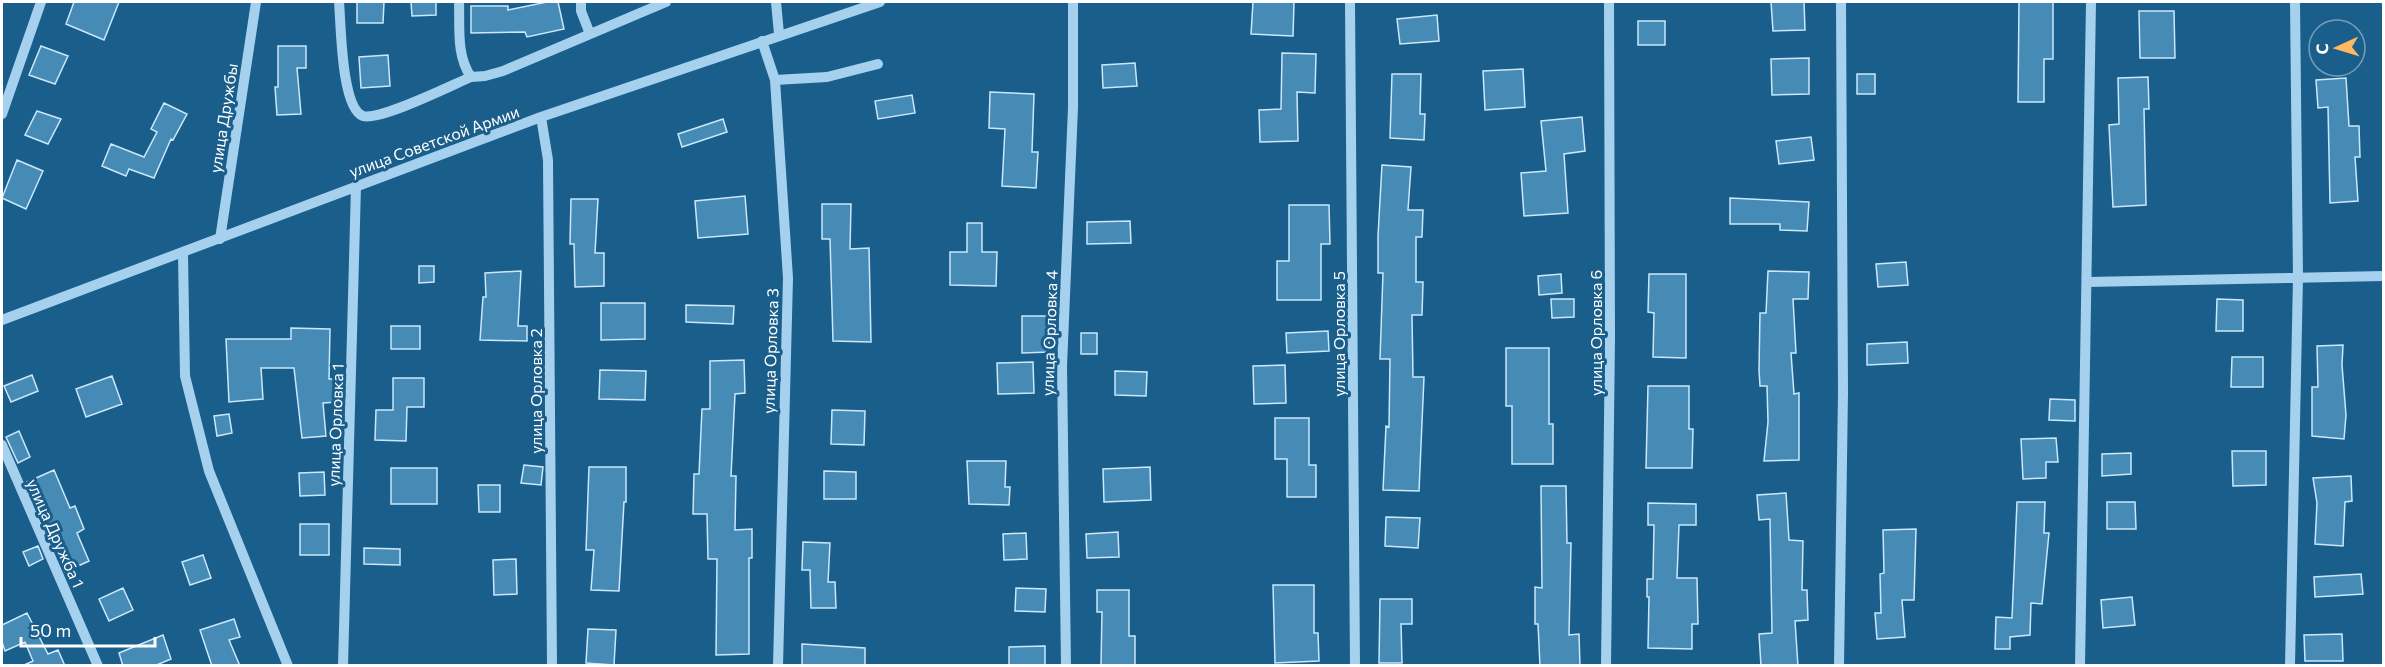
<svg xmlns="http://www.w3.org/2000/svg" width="2385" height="667" viewBox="0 0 2385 667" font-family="Commissioner,sans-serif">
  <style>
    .building { fill: #468ab6; stroke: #cae8fa; stroke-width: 1.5 }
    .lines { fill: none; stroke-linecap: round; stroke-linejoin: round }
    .minor { stroke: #a5d1ee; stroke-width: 10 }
    .labels { text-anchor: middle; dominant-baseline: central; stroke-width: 6; stroke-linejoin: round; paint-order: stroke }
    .street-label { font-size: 16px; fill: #fff; stroke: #1a5e8b }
  </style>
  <rect width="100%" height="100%" fill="#1a5e8b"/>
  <!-- building -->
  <path class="building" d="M74 2H119L104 40 66 24Z
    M357 2H384L383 23H357Z
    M411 2H436V15L412 16Z
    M547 2H558L564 29 527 37 525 32 471 33V6H508V10Z
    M1253 2H1294L1293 36 1251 34Z
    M1771 2H1804L1805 30 1773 31Z
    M2019 2H2053V59H2044V102H2018Z
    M2139 11H2174L2175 58H2140Z
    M1437 15 1439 41 1400 44 1397 19Z
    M1638 21H1665V45H1638Z
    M41 46 68 56 55 84 29 75Z
    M278 46H306V68H297L301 114 277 115 275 87H278Z
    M1282 53 1316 54 1315 93 1297 92 1298 141 1260 142 1259 110 1281 109Z
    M388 55 390 86 361 88 359 57Z
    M1809 58V94L1772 95 1771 59Z
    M1135 63 1137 86 1103 88 1102 65Z
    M1523 69 1525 107 1485 110 1483 71Z
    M1392 74H1421L1420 114H1425L1424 140 1390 138Z
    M1857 74H1875V94H1857Z
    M2148 77 2149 109H2144L2146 205 2113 207 2109 125 2119 124 2118 78Z
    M2346 78 2349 126H2359L2360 157H2355L2358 201 2330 203 2328 107 2318 108 2316 80Z
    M990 92 1034 94 1032 152H1038L1036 188 1002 186 1005 129 989 128Z
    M912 95 915 113 878 119 875 101Z
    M164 103 187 114 173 140 171 139 154 178 129 169 126 176 102 166 111 144 144 157 157 132 151 129Z
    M37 111 61 119 48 144 25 135Z
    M1582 117 1585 151 1564 154 1568 213 1524 216 1521 173 1546 171 1541 121Z
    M723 119 727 132 682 147 678 134Z
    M1811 137 1814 160 1779 164 1776 141Z
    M17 160 43 171 26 209 2 198Z
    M1382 165 1411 167 1408 210H1423L1422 237H1416V282H1423L1422 315H1412L1413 377H1424L1419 491 1383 490 1386 426 1389 427 1390 359H1380L1383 273H1378V236Z
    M745 196 748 234 698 238 695 201Z
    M1730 198 1809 202 1807 231 1780 230V224H1730Z
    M571 199H598L595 253H604V286L575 287 574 244H570Z
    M822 204H851L850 249 869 248 871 342 833 341 830 239H822Z
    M1289 205H1329L1330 244H1321V300H1277V261H1289Z
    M1130 221 1131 243 1087 244V222Z
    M967 223H982V252H997L996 286 950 285V252H967Z
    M1906 262 1908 285 1878 287 1876 264Z
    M419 266H434V282L419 283Z
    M521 271 518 326H527V341L480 340 483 297H486L485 273Z
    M1768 271 1809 272 1808 299H1793L1796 353H1791L1794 394 1799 393V460L1764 461 1768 422 1767 386H1760L1759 370 1760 313H1766Z
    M1561 274 1562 293 1539 295 1538 276Z
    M1649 274H1686V358L1653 357 1654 313 1648 312Z
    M1551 299H1574V317L1552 318Z
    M2217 299 2243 300V331H2216Z
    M601 303H645V339L601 340Z
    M686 305 734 306 733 324 686 322Z
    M1022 316H1049V352L1022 353Z
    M391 326H420V349H391Z
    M291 328 330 329 329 379H337L338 402 323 403 326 436 302 438 294 368H261L263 399 229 402 226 339H291Z
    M1328 331 1329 351 1287 353 1286 333Z
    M1081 333H1097V354H1081Z
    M1907 342 1908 363 1867 365V344Z
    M2343 345 2342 365 2346 415 2344 439 2312 436V387H2318L2317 346Z
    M1506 348H1549V424H1553V464H1512V406H1506Z
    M2232 357H2263V387H2231Z
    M744 360 745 393 735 394 731 476H736L735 530 752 529V558H749V654L716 655 717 559H708L707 514H693L694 474H699L702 409H710V361Z
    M1033 362 1034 393 998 394 997 363Z
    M1285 365 1286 403 1254 404 1253 366Z
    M600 370 646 371 645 400 599 399Z
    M1115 371 1147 372 1146 396 1115 395Z
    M32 375 38 391 11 402 4 386Z
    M112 376 122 404 86 417 76 389Z
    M393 378H424V407H407L406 441 375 440 376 410H393Z
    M1648 386H1689V429H1693L1692 468H1646Z
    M2050 399 2075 400V421L2049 420Z
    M832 410 865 411 864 445 831 444Z
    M229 414 232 433 217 436 214 416Z
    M1275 418H1309V465H1316V497H1287V459H1275Z
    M19 431 30 457 18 463 6 437Z
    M2056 438 2058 462H2046V478L2023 479 2021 439Z
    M2232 451H2266V485L2233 486Z
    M2131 453V474L2102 476V454Z
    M967 461H1006L1005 487H1010L1009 505 969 504Z
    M524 465 543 467 541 485 521 483Z
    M589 467H626V502H624L619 591 591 590 594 550H586Z
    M1150 467 1151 500 1104 502 1103 469Z
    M391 468H437V504H391Z
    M54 470 70 508 75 506 84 529 77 533 89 561 65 572 27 482Z
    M824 471 856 472V499H824Z
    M324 472 325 495 300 496 299 473Z
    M2351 476 2352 501 2345 502 2343 546 2315 544 2317 503 2313 478Z
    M478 485H500V512H479Z
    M1541 486H1566L1567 543H1571L1569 635 1579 634 1580 666H1540L1538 624H1535V587L1542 588Z
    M1786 493 1789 540 1803 541 1802 590H1807L1808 620 1795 621 1798 666H1761L1759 634 1772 633 1770 519 1759 520 1757 495Z
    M2017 502H2045L2044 533H2049L2042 604 2031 603 2030 635 2010 637V649H1995L1996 617 2012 618Z
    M2107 502H2135L2136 529H2107Z
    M1648 503 1696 504V525H1679L1677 578H1697L1698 624H1692V649L1648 648 1649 597H1647V579H1653L1654 525H1648Z
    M1386 517 1420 518 1418 548 1385 546Z
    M300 524H329V555H300Z
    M1916 529 1914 600H1902L1905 637 1877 639 1875 613H1881L1880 574 1884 573 1883 530Z
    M1118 532 1119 557 1087 558 1086 534Z
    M1026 533 1027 559 1004 560 1003 534Z
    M803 542 830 543 828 582H835L836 608H811L810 570H802Z
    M38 546 43 559 29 566 23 552Z
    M364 548 400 549V565L364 564Z
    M203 555 211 578 190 585 182 562Z
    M516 559 517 594 494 595 493 560Z
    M2361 574 2363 594 2315 597 2314 577Z
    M1273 585H1314V633H1318L1319 661 1275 663Z
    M123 588 133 610 109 621 99 599Z
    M1016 588 1046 589 1045 612 1015 611Z
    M1097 590H1129V636H1135V665H1101L1102 612H1097Z
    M2132 597 2135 625 2103 628 2101 600Z
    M1380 599H1412V624H1401L1402 663H1379Z
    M27 613 48 654 58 650 65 666H22L33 661 25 642 5 651 2 642V625Z
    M234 619 240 637 229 640 240 666H212L200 630Z
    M588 629 616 630 614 665 586 663Z
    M2342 634 2343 661H2305L2304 635Z
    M163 635 171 659 154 666H123L119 653Z
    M802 644 865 648V665L802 666Z
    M1045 646V666H1009V647Z"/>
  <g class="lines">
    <!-- minor -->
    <path class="minor" d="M339 2C341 23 341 108 363 116 380 121 452 85 471 77
      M459 2C460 28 456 55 471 77L485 76 503 71 666 2
      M581 2V11L590 34
      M776 2 779 34
      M1350 2 1355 666
      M762 41 775 80 788 278 778 666
      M775 80 827 77 878 64
      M2 114 41 2
      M541 117 548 160 552 666
      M220 239 256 2
      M183 253 185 376 209 471 288 666
      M2087 282 2384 276
      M2 320 541 117 880 2
      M2 445 98 666
      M343 666 356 186
      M1066 666 1062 366 1073 108V2
      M1606 666 1610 338 1609 2
      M1839 666 1843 392 1841 2
      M2080 666 2091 2
      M2290 666 2298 277 2295 2"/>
  </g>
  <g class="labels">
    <!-- street labels -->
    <g class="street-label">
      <text transform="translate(223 118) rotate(-81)">улица Дружбы</text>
      <text transform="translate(434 141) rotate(-20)">улица Советской Армии</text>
      <text transform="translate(1049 333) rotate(-88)">улица Орловка 4</text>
      <text transform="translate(1595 333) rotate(-90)">улица Орловка 6</text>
      <text transform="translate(1338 334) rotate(-90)">улица Орловка 5</text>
      <text transform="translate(770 351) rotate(-88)">улица Орловка 3</text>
      <text transform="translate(535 391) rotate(-90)">улица Орловка 2</text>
      <text transform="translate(335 425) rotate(-88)">улица Орловка 1</text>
      <text transform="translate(56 533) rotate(66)">улица Дружба 1</text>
    </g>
  </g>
  <!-- border -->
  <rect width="2385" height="667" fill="none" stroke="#ffffff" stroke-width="6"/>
  <!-- north arrow -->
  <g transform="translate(2337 48) rotate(266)"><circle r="28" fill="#1a5e8b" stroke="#769eb9" stroke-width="1.5"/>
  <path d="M0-4.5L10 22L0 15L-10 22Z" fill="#ffb861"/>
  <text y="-9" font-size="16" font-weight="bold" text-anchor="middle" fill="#ffffff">С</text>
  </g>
  <!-- scale -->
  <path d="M21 637v9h134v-9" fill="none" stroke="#ffffff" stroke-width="3"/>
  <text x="30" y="637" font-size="18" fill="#ffffff" stroke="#1a5e8b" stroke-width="4.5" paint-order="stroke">50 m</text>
</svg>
